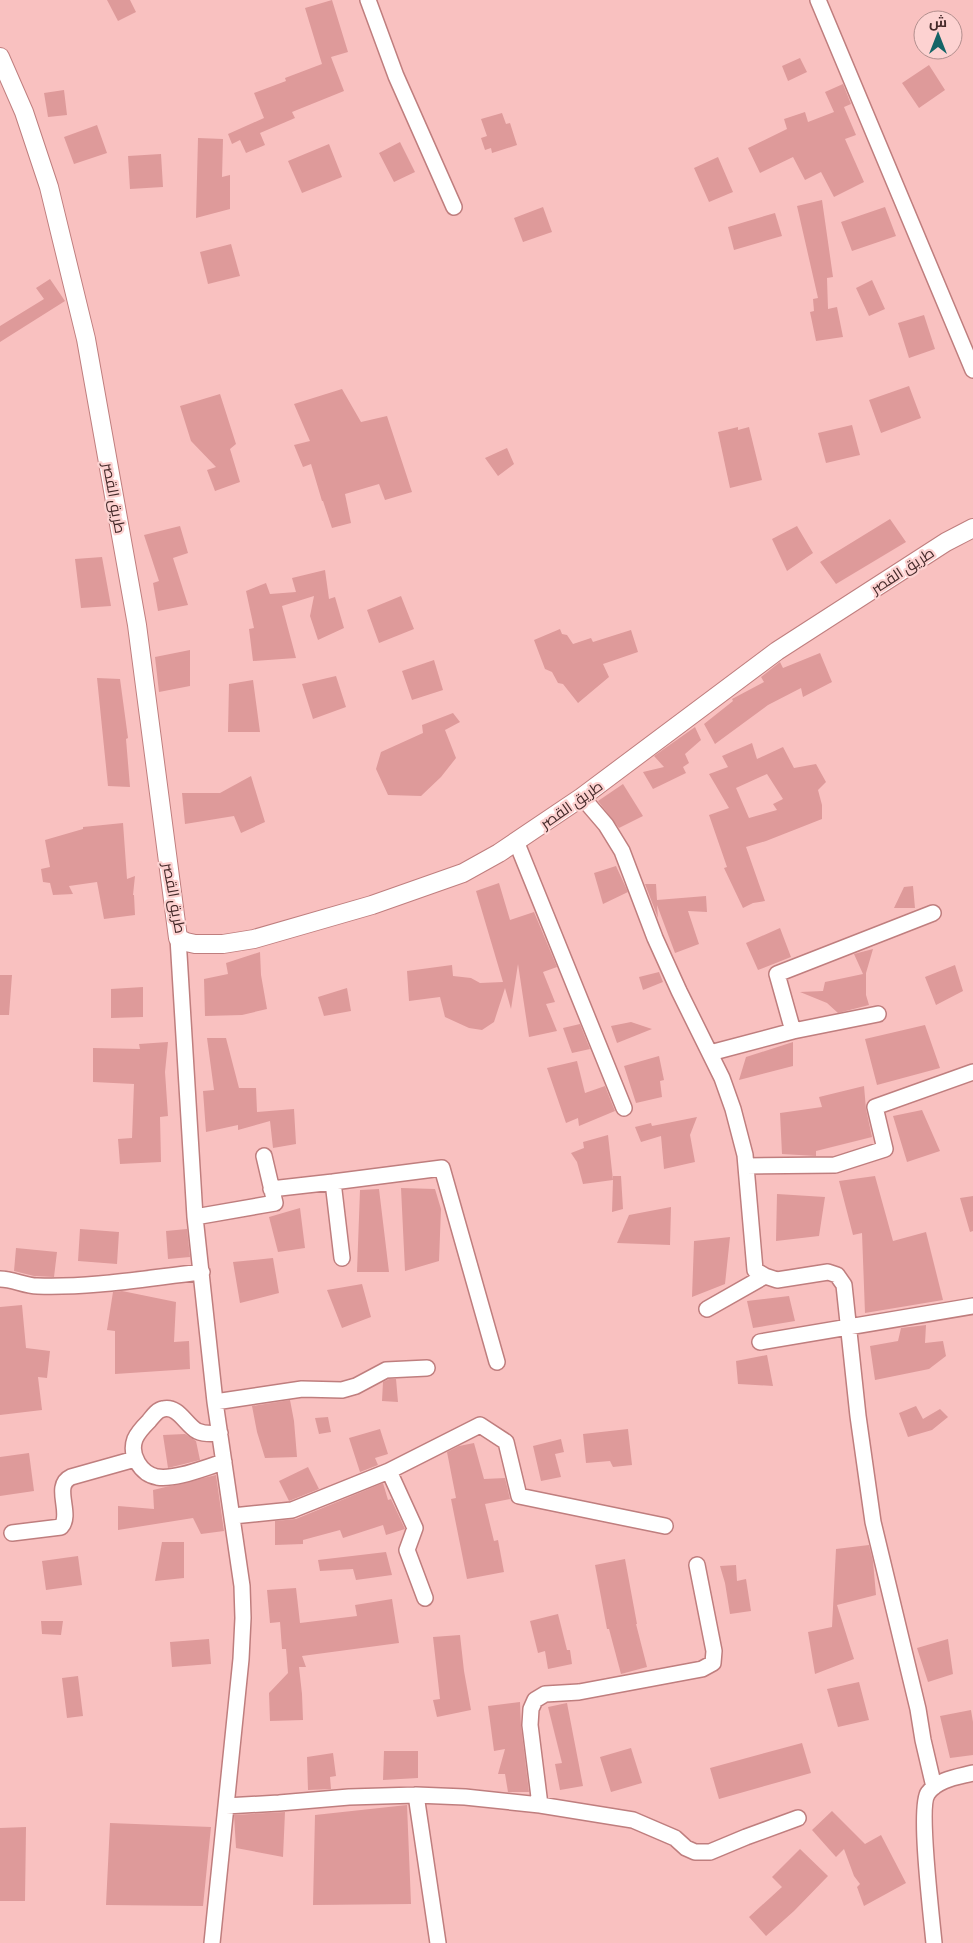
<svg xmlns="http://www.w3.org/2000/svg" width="973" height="1943" viewBox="0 0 973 1943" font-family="Commissioner,Cairo,sans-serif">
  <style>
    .building { fill: #de9a9a; fill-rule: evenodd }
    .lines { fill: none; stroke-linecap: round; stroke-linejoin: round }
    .minor-casing { stroke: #bf7e7e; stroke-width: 18 }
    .tertiary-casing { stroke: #bf7e7e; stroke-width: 20 }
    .minor { stroke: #fff; stroke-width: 15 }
    .tertiary { stroke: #fff; stroke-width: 18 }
    .labels { text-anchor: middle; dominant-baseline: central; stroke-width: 4.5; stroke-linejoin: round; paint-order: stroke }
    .street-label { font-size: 15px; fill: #452a2a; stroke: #fdd2d1 }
  </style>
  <rect width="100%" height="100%" fill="#f9c1c0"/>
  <!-- building -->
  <path class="building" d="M107 0H130L136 12 118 21Z
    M332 0 348 52 331 57 344 91 292 112 295 118 260 133 265 145 246 153 240 140 232 144 228 134 264 118 254 93 286 81 285 78 322 64 305 8Z
    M800 58 807 72 788 81 782 66Z
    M929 65 945 90 919 108 902 83Z
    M843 84 851 104 844 107 856 135 845 139 864 182 834 197 821 172 805 180 793 157 760 173 748 148 787 129 784 119 805 112 808 122 834 112 825 92Z
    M64 90 67 115 48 117 44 93Z
    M502 113 506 124 510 123 517 145 492 153 491 148 485 150 481 138 487 136 481 119Z
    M97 125 107 153 74 164 64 137Z
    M198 138 223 139 222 177 230 175V209L196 218Z
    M400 142 415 172 394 182 379 153Z
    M329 144 342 177 302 193 288 161Z
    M161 154 163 187 130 189 128 156Z
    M718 157 733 192 709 202 694 168Z
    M822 200 833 277 827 278 828 309 837 307 843 337 816 341 810 312 814 311 813 299 818 298 797 206Z
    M543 207 552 232 523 242 514 218Z
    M885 207 896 236 852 251 841 222Z
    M775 213 782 236 734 250 728 227Z
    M231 244 240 276 208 284 200 252Z
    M50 279 65 301 0 342V326L44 299 36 288Z
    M872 280 885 309 869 316 856 288Z
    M924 315 935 349 909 358 898 323Z
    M909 386 921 418 881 433 869 400Z
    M342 389 361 422 387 416 412 492 385 500 379 484 345 494 351 523 332 528 323 501H322L311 464 303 467 294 445 310 441 294 404Z
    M220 394 236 444 230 449 240 482 215 491 207 470 216 467 191 441 180 406Z
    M852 425 860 455 826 463 818 433Z
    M738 427V430L749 427 762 480 730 488 718 432Z
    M507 448 514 464 498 476 485 458Z
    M890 519 906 542 836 584 820 562Z
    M180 526 188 553 173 558 188 605 158 611 153 583 159 581 144 535Z
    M797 526 813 553 787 571 772 539Z
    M102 557 111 606 81 608 75 559Z
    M325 570 329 599 335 597 344 628 318 640 310 616 314 596 282 606 296 658 253 661 249 629 254 628 246 591 266 583 270 594 296 592 292 578Z
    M401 596 414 629 379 643 367 610Z
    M560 629 562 634 567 635 573 644 591 638 593 642 631 630 638 652 603 664 609 677 578 703 563 684 558 683 552 672 545 669 534 640Z
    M190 650V686L159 692 155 657Z
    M820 653 832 682 803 697 801 688 768 705 715 744 704 724 733 701 732 699 764 682 761 677 780 662 783 668Z
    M434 660 443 690 412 700 402 671Z
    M336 676 346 707 313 719 302 684Z
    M97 678 120 679 128 738 126 739 130 787 108 786Z
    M253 680 260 732H228L229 684Z
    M453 713 460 722 445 730 456 758 441 777 421 796 388 795 376 769 381 752 423 733 422 725Z
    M695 727 701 740 685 754 689 763 683 767 686 773 653 789 643 772 664 767 654 756Z
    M752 743 757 759 783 747 794 768 816 764 826 782 818 790 822 805V819L766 841 746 847 765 901 753 903 743 908 724 868 727 867 709 815 729 808 709 774 728 767 722 756ZM767 774 783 799 773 804 777 810 749 818 736 788Z
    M251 776 265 822 241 833 234 816 185 824 182 793H220Z
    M623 784 643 816 619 828 598 801Z
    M123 823 127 879 135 876 133 895H134L135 915 104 919 97 882 69 886 73 894 53 895 50 883 43 882 41 869 50 867 45 840 83 829V827Z
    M616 866 628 892 603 904 594 873Z
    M499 883 510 920 534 912 557 967 543 972 555 1002 546 1004 557 1031 529 1037 518 964 511 1009 505 988 494 1022 482 1030 469 1028 445 1017 440 997 409 1001 407 971 452 965 453 976 471 978 480 983 503 982 476 891Z
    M645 884H656L657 900 706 896 707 912 688 911 699 944 675 953 657 905 658 918Z
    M913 886 915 908H894L904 887Z
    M780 928 791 957 758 970 746 943Z
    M873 949 866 973V995L869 1005 838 1013 827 1003 800 992 823 991 825 982 863 974 854 954Z
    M260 952 261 975 267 1009 242 1015 205 1016 204 979 228 974 226 963Z
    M955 965 963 991 936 1005 925 977Z
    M659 972 663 982 643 990 639 977Z
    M0 975H12L9 1015H0Z
    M143 987V1017L111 1018V989Z
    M347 988 351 1011 324 1016 318 997Z
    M631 1022 652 1029 617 1043 611 1026Z
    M580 1024 590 1049 572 1053 563 1028Z
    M925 1025 940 1068 877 1085 865 1039Z
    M207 1038H226L239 1088H256L257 1112 294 1109 296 1144 273 1148 270 1121 238 1130V1125L206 1132 203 1091 214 1090Z
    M168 1042 165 1072 168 1116 160 1117 161 1162 120 1164 118 1139 132 1138 134 1084 93 1082V1048L140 1049 139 1044Z
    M793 1042V1066L739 1080 746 1057Z
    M659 1056 664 1080 660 1081 662 1097 636 1103 624 1066Z
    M577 1061 585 1093 605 1086 615 1111 579 1126 578 1118 566 1123 547 1068Z
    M864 1086 866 1109 872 1137 816 1151V1156L782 1154 780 1113 822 1107 819 1097Z
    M922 1110 940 1151 907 1162 893 1116Z
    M697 1117 690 1135 695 1162 664 1169 661 1136 641 1142 635 1127 651 1123 652 1126Z
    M608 1135 613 1180V1176H621L623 1209 612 1212 613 1180 583 1184 577 1162 571 1153 584 1148 583 1142Z
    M875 1176 893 1241 926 1232 943 1300 865 1313 862 1233 853 1235 839 1181Z
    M401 1188 435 1189 441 1209 439 1261 405 1271Z
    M379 1189 389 1272H357L360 1190Z
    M777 1194 825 1197 819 1236 776 1241Z
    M973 1196V1231L970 1232 960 1198Z
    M671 1207 670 1245 617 1243 629 1215Z
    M300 1208 305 1248 278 1252 269 1217Z
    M80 1229 119 1232 117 1264 78 1261Z
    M187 1229 190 1257 168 1259 166 1231Z
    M730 1237 725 1284 692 1297 694 1241Z
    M16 1248 57 1252 54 1277 34 1276 14 1271Z
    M273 1258 279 1293 240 1303 233 1262Z
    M362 1284 371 1317 342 1328 327 1290Z
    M122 1291 176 1302 174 1342 189 1341 190 1369 115 1374V1331L107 1330 113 1292Z
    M789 1296 795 1321 753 1328 747 1301Z
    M22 1305 26 1348 50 1351 47 1378 38 1377 42 1410 0 1415V1307Z
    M926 1325 925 1343 943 1341 946 1356 929 1369 875 1380 870 1346 898 1341 901 1328Z
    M767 1355 773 1386 738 1384 736 1361Z
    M389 1379H396L398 1402 382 1401 383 1382Z
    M290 1400 294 1421 297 1457 265 1458 257 1432 252 1406Z
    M916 1406 923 1419 940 1409 948 1417 932 1430 908 1437 899 1413Z
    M328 1417 331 1432 319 1434 315 1418Z
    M380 1429 388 1454 375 1458 378 1465 360 1472 349 1438Z
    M628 1429 632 1465 613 1467 610 1461 586 1463 583 1434Z
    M185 1434 196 1441 200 1460 168 1468 163 1435Z
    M561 1439 564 1452 555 1454 561 1477 541 1481 533 1446Z
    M474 1443 484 1479 505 1478 510 1499 485 1504 494 1541 498 1540 504 1572 467 1579 451 1499 456 1498 447 1452 459 1446Z
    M29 1453 34 1491 0 1496V1457Z
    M308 1467 319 1489 289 1501 279 1481Z
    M216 1475 224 1531 201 1534 193 1518 118 1530V1506L154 1509 153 1490Z
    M383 1483 388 1500 391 1499 405 1529 386 1535 383 1525 343 1538 340 1530 303 1540V1544L275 1545V1521L296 1519Z
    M162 1542H184V1578L155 1581Z
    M869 1545 873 1561 876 1595 837 1605 854 1659 815 1674 808 1632 832 1627 836 1549Z
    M386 1552 392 1575 356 1580 353 1569 320 1571 318 1560Z
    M78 1556 82 1585 46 1590 42 1561Z
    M625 1559 637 1624H636L647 1667 621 1674 609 1629H607L595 1565Z
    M736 1565 737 1581 746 1579 751 1611 730 1614 725 1583 720 1566Z
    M296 1588 300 1623 357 1616 355 1605 392 1599 399 1643 302 1656 306 1667H299L302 1694 303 1720 270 1721 269 1693 288 1673 286 1649H282L280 1622 270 1623 267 1590Z
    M558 1614 567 1650H570L572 1664 548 1669 545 1651 538 1653 530 1621Z
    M41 1621H63L61 1635 42 1634Z
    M460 1635 464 1671 471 1710 437 1717 433 1700 440 1699 433 1637Z
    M209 1639 211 1664 172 1667 170 1642Z
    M948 1639 953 1674 928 1682 917 1648Z
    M78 1676 83 1716 67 1718 62 1678Z
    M859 1682 869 1720 838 1727 827 1689Z
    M520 1702 521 1726 529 1792H508L505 1774H498L505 1749 494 1751 488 1706Z
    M567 1703 583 1786 560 1790 555 1764 562 1763 548 1707Z
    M971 1710 973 1722V1755L950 1758 940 1716Z
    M802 1743 811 1773 719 1799 710 1768Z
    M631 1748 642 1783 611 1792 600 1757Z
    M384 1751H418V1778L383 1780Z
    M333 1753 336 1776 330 1777 331 1789 308 1790 307 1757Z
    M407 1805 411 1904 313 1905 315 1815Z
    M832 1811 865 1844 881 1835 906 1883 864 1906 857 1887 860 1884 854 1876 844 1849 836 1857 812 1830Z
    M285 1812 283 1857 236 1848 234 1815Z
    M110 1823 211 1827 203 1906 106 1905Z
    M26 1827 25 1901H0V1828Z
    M800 1849 828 1876 794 1911 766 1936 749 1917 782 1887 772 1877Z"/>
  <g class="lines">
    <!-- minor casing -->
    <g class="minor-casing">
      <path id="minor" d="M368 0 396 76 454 207
        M818 0 973 370
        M582 797 606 825 622 851 655 938 679 991 722 1078 733 1109 745 1155 755 1270 765 1276 777 1280 828 1272 837 1275 844 1285 858 1416 873 1522 918 1709 923 1740 934 1787
        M516 841 624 1108
        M178 938 195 1217 215 1402 242 1586 243 1618 241 1659 212 1943
        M793 1031 777 974 933 913
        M710 1053 793 1031 878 1014
        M746 1166 835 1165 885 1149 875 1107 973 1072
        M333 1182 442 1168 497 1362
        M271 1189 333 1182 342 1258
        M195 1217 275 1203 264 1156
        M0 1279C13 1279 25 1286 37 1286 92 1288 147 1278 202 1272
        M707 1309 765 1276
        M760 1342 973 1306
        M215 1402 302 1389 342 1390 356 1386 386 1370 427 1368
        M220 1433C212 1434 204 1434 197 1431 186 1425 178 1405 163 1409 157 1410 153 1416 149 1421 144 1426 138 1432 135 1439 129 1455 141 1474 157 1477 176 1480 206 1467 224 1462
        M389 1471 480 1425 506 1442 519 1496 665 1526
        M233 1516 292 1510 389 1471 415 1528 407 1550 425 1598
        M12 1533 61 1527C73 1514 52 1486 71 1477L135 1459
        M416 1795 438 1943
        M540 1805 530 1725 531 1709 535 1700 545 1694 579 1692 702 1669 713 1663 714 1651 697 1565
        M226 1806 279 1803 349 1797 416 1795 465 1797 540 1805 633 1820 675 1838 686 1848 695 1852H710L746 1837 798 1818
        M934 1943C932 1921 918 1806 928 1793 938 1779 958 1777 973 1773"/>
    </g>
    <!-- tertiary casing -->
    <g class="tertiary-casing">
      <path id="tertiary" d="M0 57 24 112 49 187 86 339 137 625 178 938 186 942 195 944H223L254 939 372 905 463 873 499 853 582 797 777 651 946 542 973 528"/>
    </g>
    <!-- minor -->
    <use href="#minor" class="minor"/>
    <!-- tertiary -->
    <use href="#tertiary" class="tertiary"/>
  </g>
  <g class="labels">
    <!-- street labels -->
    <g class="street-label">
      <text transform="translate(115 498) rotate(80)">طريق القصر</text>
      <text transform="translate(902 570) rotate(-33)">طريق القصر</text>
      <text transform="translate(571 804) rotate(-35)">طريق القصر</text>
      <text transform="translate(175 898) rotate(80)">طريق القصر</text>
    </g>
  </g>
  <!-- north arrow -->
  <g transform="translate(938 35)"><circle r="24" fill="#fdd2d1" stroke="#b38f8e"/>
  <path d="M0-4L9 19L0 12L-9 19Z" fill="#146467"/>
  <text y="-8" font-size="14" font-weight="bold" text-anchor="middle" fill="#452a2a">ش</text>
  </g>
</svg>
